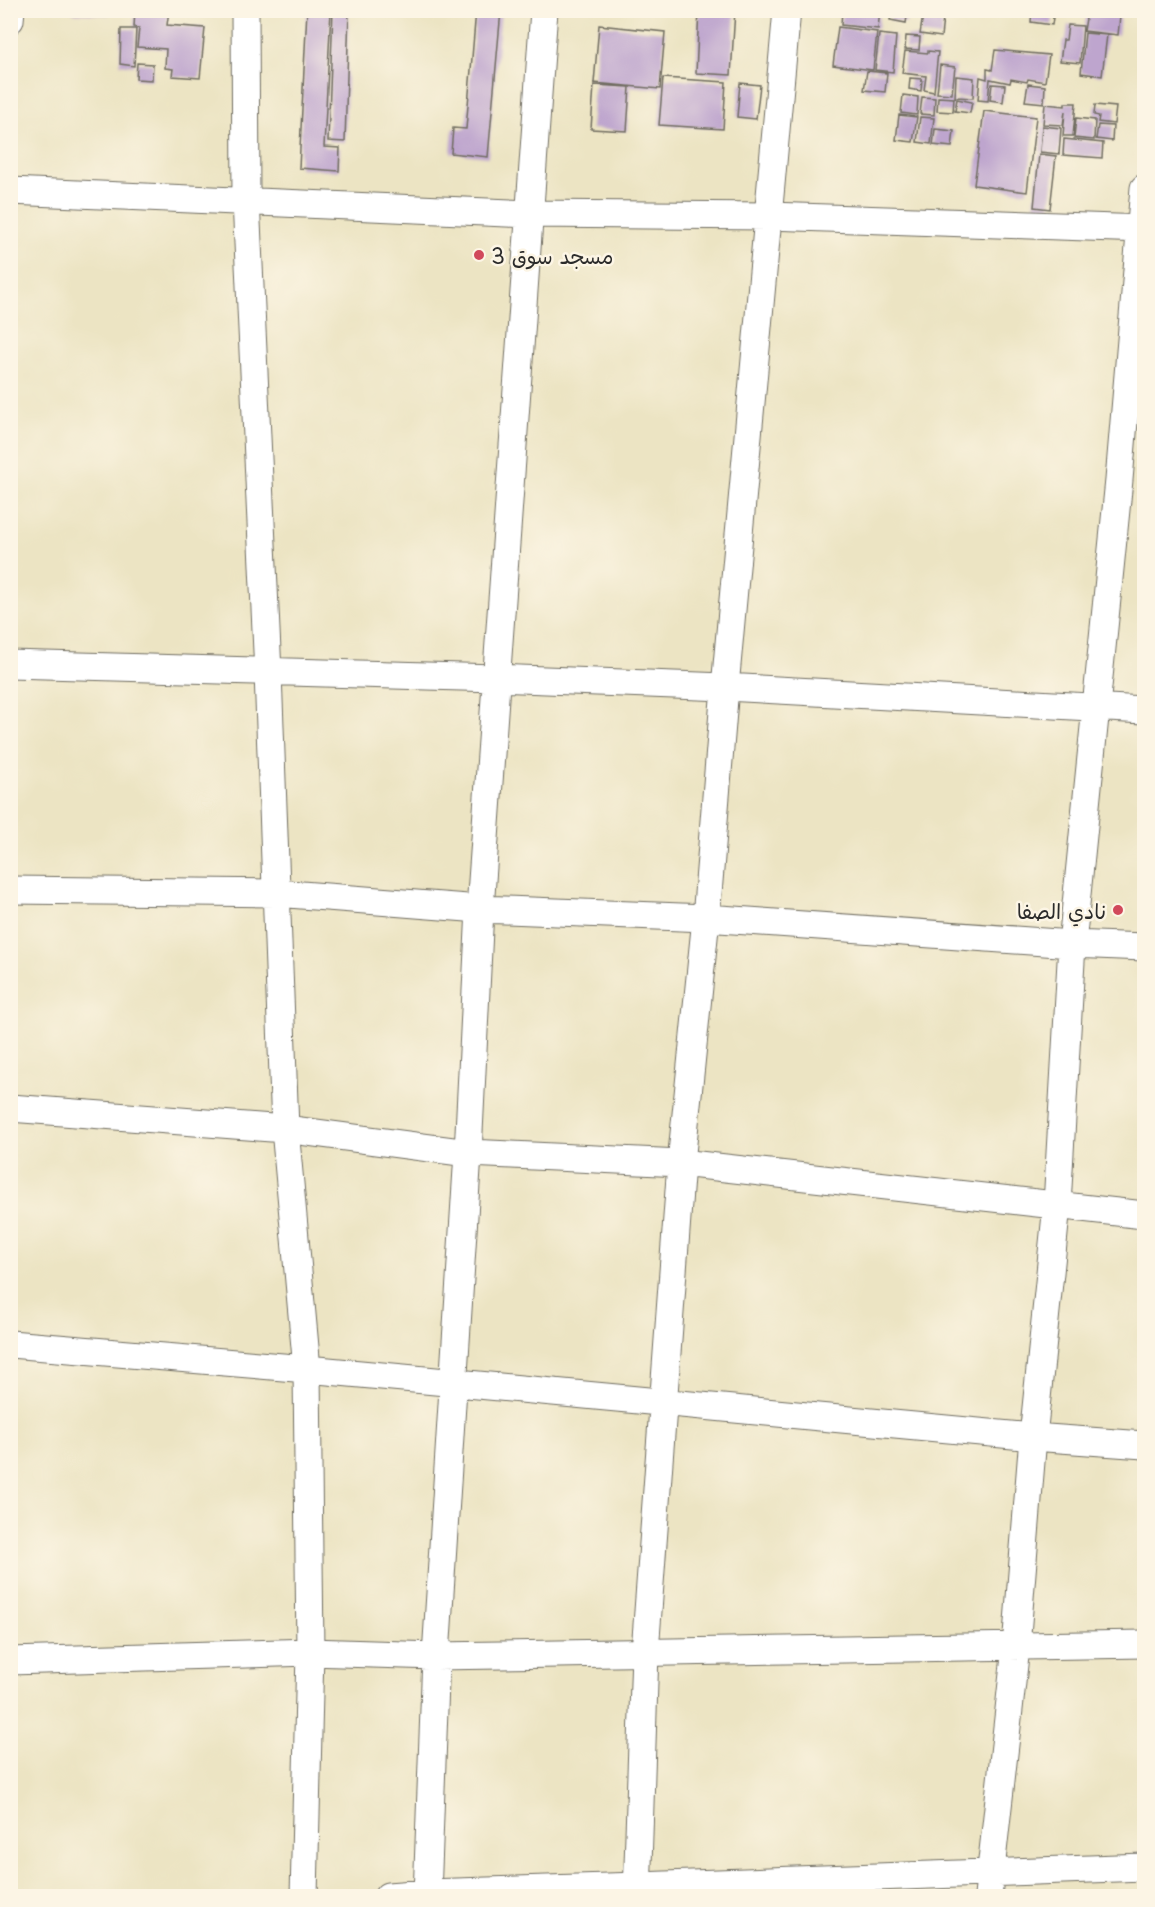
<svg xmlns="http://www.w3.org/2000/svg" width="1155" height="1907" viewBox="0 0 1155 1907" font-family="'Playpen Sans','Playpen Sans Arabic',sans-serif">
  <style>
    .building { fill: #bea5ce }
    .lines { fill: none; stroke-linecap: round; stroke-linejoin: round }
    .minor-casing { stroke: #6f6c60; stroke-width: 29 }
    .minor { stroke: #fff; stroke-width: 27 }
    .poi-dot { fill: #d1495b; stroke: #fcf5e5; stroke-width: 2 }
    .labels { text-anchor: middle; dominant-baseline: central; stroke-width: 5; stroke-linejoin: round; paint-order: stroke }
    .poi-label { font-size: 21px; fill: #2b2b2b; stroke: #fcf5e5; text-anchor: start }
  </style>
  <rect width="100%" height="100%" fill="#fcf5e5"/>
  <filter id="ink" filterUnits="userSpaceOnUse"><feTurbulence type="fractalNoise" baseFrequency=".0167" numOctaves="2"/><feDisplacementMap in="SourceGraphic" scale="12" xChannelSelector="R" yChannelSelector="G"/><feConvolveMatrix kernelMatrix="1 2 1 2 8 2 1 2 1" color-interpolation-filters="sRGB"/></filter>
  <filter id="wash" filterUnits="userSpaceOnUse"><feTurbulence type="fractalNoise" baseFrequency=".008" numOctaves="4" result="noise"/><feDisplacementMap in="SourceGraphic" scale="24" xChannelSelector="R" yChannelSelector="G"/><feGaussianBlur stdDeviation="1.35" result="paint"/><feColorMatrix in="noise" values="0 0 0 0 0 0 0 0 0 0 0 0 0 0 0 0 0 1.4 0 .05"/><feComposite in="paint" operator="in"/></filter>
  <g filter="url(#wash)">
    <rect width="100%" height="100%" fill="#ece4c3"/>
    <g id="blocks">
      <!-- building -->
      <path class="building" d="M72 10H110L109 15 72 13Z
        M135 10H169L167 25 205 28 200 78 172 76 173 69 165 68 166 49 137 47 139 28 134 27Z
        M307 10H331L324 147 340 148 339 171 299 168Z
        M333 10H349L345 142 328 141Z
        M476 10H501L488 157 451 153 453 128 466 129Z
        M699 10H735L731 75 696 73Z
        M842 10H880L878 29 841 25Z
        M892 10H908L906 23 890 20Z
        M1032 10H1054L1052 25 1031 22Z
        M1087 12 1120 16 1118 35 1084 31Z
        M923 15 943 18 941 37 920 34Z
        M599 25 665 32 660 89 594 83Z
        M1068 25 1083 26 1080 63 1060 61 1063 40H1066Z
        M838 27 877 32 873 70 833 65Z
        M121 29H136L134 66 120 64Z
        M1085 33 1107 35 1102 76 1081 73Z
        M879 34 896 36 893 72 875 70Z
        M906 36 920 37 919 50 905 49Z
        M995 50 1049 55 1045 82 1028 79 1027 82 1011 79 1010 83 990 79 988 101 978 100 980 77 987 79V69L992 70Z
        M905 51 928 53V51L938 52 934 92 924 90 926 76 902 73Z
        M137 63 153 64 152 80 136 79Z
        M940 65 955 67 952 94 937 93Z
        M867 71 887 73 885 92 864 90Z
        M956 76 974 78 973 98 955 97Z
        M663 78 726 82 723 129 659 125Z
        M910 78 922 79 921 91 909 89Z
        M740 83 760 85 756 119 737 117Z
        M992 84 1005 85 1003 102 990 100Z
        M1028 84 1045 86 1044 103 1025 101Z
        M594 85 630 87 627 131 591 129Z
        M903 95 918 97 917 115 901 113Z
        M922 97 935 98 934 115 920 114Z
        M938 97 954 98 953 112 937 111Z
        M957 99 972 102 970 113 955 111Z
        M1065 103H1076L1073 136H1063L1065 111 1063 125 1043 124 1045 104 1065 106Z
        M1095 105 1116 107 1114 124 1098 122 1099 116 1094 115Z
        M984 111 1036 117 1027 192 974 185Z
        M899 115 917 117 913 142 896 140Z
        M920 117 934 118 931 144 917 142Z
        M1076 118 1095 120 1094 140 1074 138Z
        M1098 125 1113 126 1112 141 1096 139Z
        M1042 126 1061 128 1059 154 1040 152Z
        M935 129 954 131 952 147 933 145Z
        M1064 139 1103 143 1102 158 1063 155Z
        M1039 154 1056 156 1050 209 1034 207Z"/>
    </g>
  </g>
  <g filter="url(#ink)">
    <use href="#blocks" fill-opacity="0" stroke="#6f6c60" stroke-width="1.5"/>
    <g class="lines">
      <!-- minor casing -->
      <g class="minor-casing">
        <path id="minor" d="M245 10 246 200 268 673 285 1129 307 1369 310 1652 304 1896
          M10 20 11 10
          M10 191 531 214 769 216 1144 229
          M10 664 496 678 725 687 1144 710
          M10 890 276 893 480 909 706 918 1072 944 1144 947
          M10 1108 285 1129 468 1153 681 1163 1144 1215
          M10 1344 307 1369 1033 1437 1144 1445
          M10 1661 310 1652 436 1656 1144 1644
          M388 1896 427 1893 638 1886 1144 1867
          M427 1896 436 1656 468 1153 480 909 544 10
          M637 1896 645 1652 681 1163 706 918 725 687 787 10
          M988 1896 1016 1647 1033 1437 1057 1205 1072 944 1119 480 1144 188"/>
      </g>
      <!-- minor -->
      <use href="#minor" class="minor"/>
    </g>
  </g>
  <!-- markers -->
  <g class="poi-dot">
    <circle cx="479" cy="255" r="6"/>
    <circle cx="1118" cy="910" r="6"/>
  </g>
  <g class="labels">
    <!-- poi labels -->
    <g class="poi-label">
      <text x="491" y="255">مسجد سوق 3</text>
      <text x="1106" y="910" text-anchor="end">نادي الصفا</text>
    </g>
  </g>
  <!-- margin -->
  <rect width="1155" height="1907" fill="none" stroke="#fcf5e5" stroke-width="36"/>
</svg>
